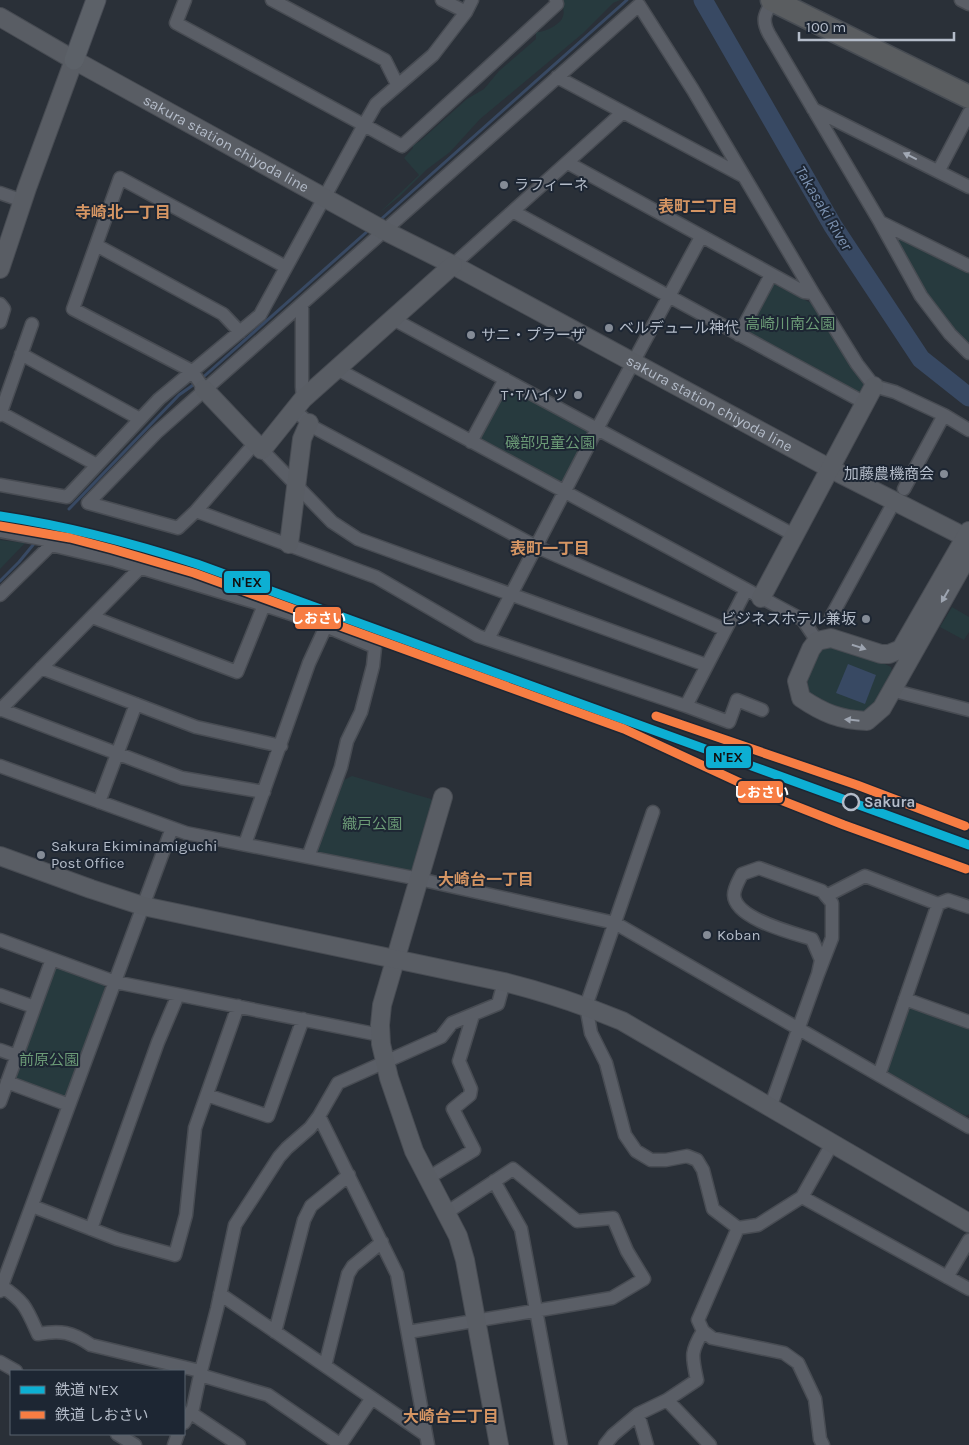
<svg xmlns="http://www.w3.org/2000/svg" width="969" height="1445" viewBox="0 0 969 1445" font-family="Karla,'Noto Sans JP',sans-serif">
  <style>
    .green { fill: #273a3e }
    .water { fill: #384963 }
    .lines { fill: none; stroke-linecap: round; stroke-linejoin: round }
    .stream { stroke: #384963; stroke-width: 3 }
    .river { stroke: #384963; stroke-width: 19 }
    .street-casing { stroke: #484c53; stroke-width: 15 }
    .secondary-casing { stroke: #484c53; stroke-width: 20 }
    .primary-casing { stroke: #484c55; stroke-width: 21 }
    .highway-casing { stroke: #474c53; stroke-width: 25 }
    .street { stroke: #5a5e66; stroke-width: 12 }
    .secondary { stroke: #595d64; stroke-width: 18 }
    .primary { stroke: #5c6168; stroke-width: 19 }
    .highway { stroke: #5a5d60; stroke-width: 22 }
    .rail-1-casing { stroke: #1d2633; stroke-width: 12 }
    .rail-2-casing { stroke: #1d2633; stroke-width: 12 }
    .rail-1 { stroke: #0dafd3; stroke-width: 9 }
    .rail-2 { stroke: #f77d43; stroke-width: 9 }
    .oneway { fill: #a2a9b5 }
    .oneway2 { fill: #9da4b0 }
    .poi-dot { fill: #848b96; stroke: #1d2633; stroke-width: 2 }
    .stop-dot { fill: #1d2633; stroke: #b4bcc9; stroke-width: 2.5 }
    .labels { text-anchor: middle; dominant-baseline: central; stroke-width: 4; stroke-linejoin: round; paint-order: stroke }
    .street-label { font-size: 15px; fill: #b4bcc9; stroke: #1d2633 }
    .poi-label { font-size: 15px; fill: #b4bcc9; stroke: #1d2633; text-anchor: start }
    .park-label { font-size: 15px; fill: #6b9a76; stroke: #1d2633 }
    .stop-label { font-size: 15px; font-weight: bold; fill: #b4bcc9; stroke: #1d2633; text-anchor: start }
    .neighbourhood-label { font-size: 16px; font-weight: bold; fill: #d59563; stroke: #1d2633 }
    .water-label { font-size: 16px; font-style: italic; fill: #7c92b1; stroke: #1d2633 }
    .line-badge { stroke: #1d2633; stroke-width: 2 }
    .badge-label { font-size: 14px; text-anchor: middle; font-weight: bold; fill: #fff }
    .pale-badge-label { font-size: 14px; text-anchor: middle; font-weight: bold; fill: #111 }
  </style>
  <rect width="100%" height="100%" fill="#2a3038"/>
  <!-- green -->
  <path class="green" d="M561 0H620L613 3 582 34 480 119 450 152 426 170 399 197 379 213 419 175 404 158 413 148 412 142 415 144 420 141 467 99 484 89 499 71 536 39V32C543 33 561 25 563 16 565 12 562 5 561 0Z
    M894 235 969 272V346L963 348 892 240Z
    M772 283 811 303 866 386 865 392 858 394 745 331Z
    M507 386 588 429 590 434 566 481 560 482 480 440 479 432Z
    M0 540 25 543 0 569Z
    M952 607 969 617V632L964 640 940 627Z
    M831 647 881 662 891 667 893 675C887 685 882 698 875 707 861 724 828 704 812 697 802 676 811 668 821 649Z
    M352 776 431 799 436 806 416 872 411 874 317 854 316 845 344 780Z
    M58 967 103 984 105 988 66 1096 62 1099 16 1083 13 1073 53 969Z
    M910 1008 969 1028V1114L966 1116 888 1074 886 1068 906 1010Z"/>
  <!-- water -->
  <path class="water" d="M848 664 876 675 865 704 836 693Z"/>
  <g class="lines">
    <!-- stream -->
    <path class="stream" d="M379 221 627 0
      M201 379 370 229
      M69 509 179 395 196 383
      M0 581 19 562 33 545"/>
    <!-- river -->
    <path class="river" d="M703 0 833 226 921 359 969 397"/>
    <!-- street casing -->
    <g class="street-casing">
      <path id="street" d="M185 0 176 23 364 125 376 104 433 55 466 12 472 0
        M272 0 385 60 397 84
        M442 0 466 12
        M773 0C765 14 761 19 769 34L880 222 921 296 950 334 969 353
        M961 0 969 4
        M557 77 743 176
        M813 109 969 187
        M568 163 804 292 813 293
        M939 170 969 113
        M0 193 23 201
        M514 212 865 403
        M880 222 969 266
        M96 245 223 314 240 332
        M453 265 622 113
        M0 304 4 309 0 322
        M302 305V387L303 399
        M393 319 794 535
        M739 335 771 275
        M21 354 140 419
        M337 369 803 620 817 641
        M204 389 192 371 73 309 120 178 286 267
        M294 410 315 428 537 547 724 629
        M1 413 97 465
        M0 415 32 324
        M471 442 505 379
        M255 443 196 511 178 528 88 503 156 433 639 5 693 90 813 293 857 364 874 386 895 392 944 415 969 430
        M262 450 332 522 358 539 706 665
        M0 485 67 497 159 399 260 315 364 125 402 146 557 4 556 0
        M904 489 944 415
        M196 511 376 577 478 636 686 706 746 590
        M0 531 47 540 51 545
        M0 595 51 545 115 560 264 605 316 622 375 647 373 666 361 712 347 741 341 767 308 857
        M92 617 237 672 264 605
        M831 617 894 502
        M488 639 597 429 701 237
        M41 668 196 727 281 746
        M891 690 969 710
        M686 706 729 722 737 700 762 710
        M0 709 182 778 264 792
        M0 710 140 568
        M0 766 186 833 419 879 615 923 969 1127
        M99 802 136 704
        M653 812 586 1006 591 1033 606 1063 625 1135 636 1151 651 1160H666L687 1156 697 1160 703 1170 713 1209 738 1228 758 1225 802 1197 832 1144
        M245 844 309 663 326 626
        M826 896 865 876 938 904 948 900 969 907
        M0 940 115 982 380 1035
        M0 995 34 1007
        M905 999 969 1022
        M0 1050 17 1056
        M879 1075 938 904
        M7 1082 69 1105
        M207 1095 268 1116 303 1019
        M0 1102 52 959
        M770 1108 818 974 821 960 812 939C793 933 735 919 734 895 734 888 739 880 742 874L759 868 822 891 832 903V938L818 974
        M319 1116 397 1274 428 1445
        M428 1178 474 1150 453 1109 470 1095 471 1089 459 1061 473 1015
        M494 1181 521 1229 561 1445
        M802 1197 969 1289
        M32 1206 117 1239 175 1255 186 1215 195 1128 238 1006
        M738 1228 698 1320 703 1331 712 1338 784 1353 798 1363 815 1399 820 1439 823 1445
        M91 1229 158 1042 178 995
        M947 1277 969 1240
        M0 1285C25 1302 26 1307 38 1334 61 1330 72 1332 91 1345L200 1371
        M0 1291 172 828
        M220 1294 426 1435
        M275 1332 304 1220 311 1206 349 1175
        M408 1332 612 1298 644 1279 627 1251 613 1218 577 1221 513 1169 446 1213
        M0 1362 16 1371
        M325 1366 348 1274 353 1266 382 1242
        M200 1375 268 1395 341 1445
        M667 1400 710 1445
        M191 1413 239 1445
        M638 1414 647 1445
        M184 1423 193 1408 200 1375 217 1309 235 1225 279 1157 287 1148 310 1128 319 1116 338 1083 441 1037 452 1023 498 1004 504 982
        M117 1434 135 1445
        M174 1445 178 1434
        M340 1445 372 1398
        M605 1445 613 1435 638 1414 667 1400 697 1380C692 1356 690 1353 703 1331"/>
    </g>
    <!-- secondary casing -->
    <g class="secondary-casing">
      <g id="secondary">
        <path id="s1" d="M0 17 74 60 385 231 453 265 829 468 969 539"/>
        <path d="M0 269 27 188 74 60"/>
        <path d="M204 389 262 450 303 399 453 265"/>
        <path d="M969 531 901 649 889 654H881L831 638 817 641 811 649 797 681 801 698C823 713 840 720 867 721L882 708 969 554"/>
        <path d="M289 544 302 439 309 423"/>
        <path d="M761 598 874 386"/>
        <path d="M443 797 382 1005 380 1025 381 1044 389 1078 414 1151 458 1236 465 1260 499 1445"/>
        <path d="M0 856 91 889 143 906 504 982C545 992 583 1005 622 1021L969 1223"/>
      </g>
    </g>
    <!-- primary casing -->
    <g class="primary-casing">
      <path id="primary" d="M74 60 96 0"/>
    </g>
    <!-- highway casing -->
    <g class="highway-casing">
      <path id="highway" d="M772 0 969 97"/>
    </g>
    <!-- street -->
    <use href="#street" class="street"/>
    <!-- secondary -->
    <use href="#secondary" class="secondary"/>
    <!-- primary -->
    <use href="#primary" class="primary"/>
    <!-- highway -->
    <use href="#highway" class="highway"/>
    <!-- rail-1 casing -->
    <g class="rail-1-casing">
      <path id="rail-1" d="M0 516C67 526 132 543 197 564L969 845"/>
    </g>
    <!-- rail-2 casing -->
    <g class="rail-2-casing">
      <path id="rail-2" d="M0 526 70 538 112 549 194 573 624 729 760 792 844 825 966 869
        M656 716 857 785 965 826"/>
    </g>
    <!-- rail-1 -->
    <use href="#rail-1" class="rail-1"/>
    <!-- rail-2 -->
    <use href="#rail-2" class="rail-2"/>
  </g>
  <!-- one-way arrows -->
  <defs><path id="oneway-solid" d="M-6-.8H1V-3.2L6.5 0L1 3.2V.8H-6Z" transform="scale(1.25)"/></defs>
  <use class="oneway" href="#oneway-solid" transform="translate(910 156) rotate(-154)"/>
  <g class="oneway2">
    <use href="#oneway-solid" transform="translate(945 596) rotate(120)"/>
    <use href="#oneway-solid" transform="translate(859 647) rotate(18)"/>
    <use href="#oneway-solid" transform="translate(852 720) rotate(-174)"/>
  </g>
  <!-- markers -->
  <g class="poi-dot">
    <circle cx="504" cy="185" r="5"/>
    <circle cx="609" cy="328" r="5"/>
    <circle cx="471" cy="335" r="5"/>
    <circle cx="578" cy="395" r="5"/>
    <circle cx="944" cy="474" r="5"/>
    <circle cx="866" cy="619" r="5"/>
    <circle cx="41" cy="855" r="5"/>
    <circle cx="707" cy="935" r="5"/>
  </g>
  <circle class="stop-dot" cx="851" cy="802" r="8"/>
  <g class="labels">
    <!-- street labels -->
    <g class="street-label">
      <text stroke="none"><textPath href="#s1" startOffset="259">sakura station chiyoda line</textPath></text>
      <text stroke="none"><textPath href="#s1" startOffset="808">sakura station chiyoda line</textPath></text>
    </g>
    <!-- poi labels -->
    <g class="poi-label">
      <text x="514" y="185">ラフィーネ</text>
      <text x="619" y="328">ベルデュール神代</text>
      <text x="481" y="335">サニ・プラーザ</text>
      <text x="568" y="395" text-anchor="end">T･Tハイツ</text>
      <text x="934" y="474" text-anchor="end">加藤農機商会</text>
      <text x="856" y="619" text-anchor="end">ビジネスホテル兼坂</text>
      <text x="51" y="846">Sakura Ekiminamiguchi<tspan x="51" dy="17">Post Office</tspan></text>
      <text x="717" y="935">Koban</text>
    </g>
    <!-- park labels -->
    <g class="park-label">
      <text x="790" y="324">高崎川南公園</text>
      <text x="550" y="443">磯部児童公園</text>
      <text x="372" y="824">織戸公園</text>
      <text x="49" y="1060">前原公園</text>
    </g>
    <!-- stop labels -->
    <g class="stop-label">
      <text x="864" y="802">Sakura</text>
    </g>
    <!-- neighbourhood labels -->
    <g class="neighbourhood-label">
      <text x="698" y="206">表町二丁目</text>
      <text x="123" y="212">寺崎北一丁目</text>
      <text x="550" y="548">表町一丁目</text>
      <text x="486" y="879">大崎台一丁目</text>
      <text x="451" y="1416">大崎台二丁目</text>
    </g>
    <!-- water labels -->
    <g class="water-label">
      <text transform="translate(824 208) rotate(59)">Takasaki River</text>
    </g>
  </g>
  <g class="line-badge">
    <rect x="223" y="570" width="48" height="24" rx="5" fill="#0dafd3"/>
    <rect x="294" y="606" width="48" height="24" rx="5" fill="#f77d43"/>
    <rect x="705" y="745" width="47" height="24" rx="5" fill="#0dafd3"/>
    <rect x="737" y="780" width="47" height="24" rx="5" fill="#f77d43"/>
  </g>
  <g class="badge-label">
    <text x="318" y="623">しおさい</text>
    <text x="761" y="797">しおさい</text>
  </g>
  <g class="pale-badge-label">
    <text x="247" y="587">N'EX</text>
    <text x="728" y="762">N'EX</text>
  </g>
  <!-- legend -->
  <rect x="10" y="1370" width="175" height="65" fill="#1d2633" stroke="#59626f"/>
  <rect x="20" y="1386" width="25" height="8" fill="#0dafd3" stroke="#59626f"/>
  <text x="55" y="1395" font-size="15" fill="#b4bcc9">鉄道 N'EX</text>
  <rect x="20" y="1411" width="25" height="8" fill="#f77d43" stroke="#59626f"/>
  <text x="55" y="1420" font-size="15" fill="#b4bcc9">鉄道 しおさい</text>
  <!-- scale -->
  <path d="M799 32v8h155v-8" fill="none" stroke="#b4bcc9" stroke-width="2.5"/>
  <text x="806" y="32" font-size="15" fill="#b4bcc9" stroke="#1d2633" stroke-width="4" paint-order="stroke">100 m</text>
</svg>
